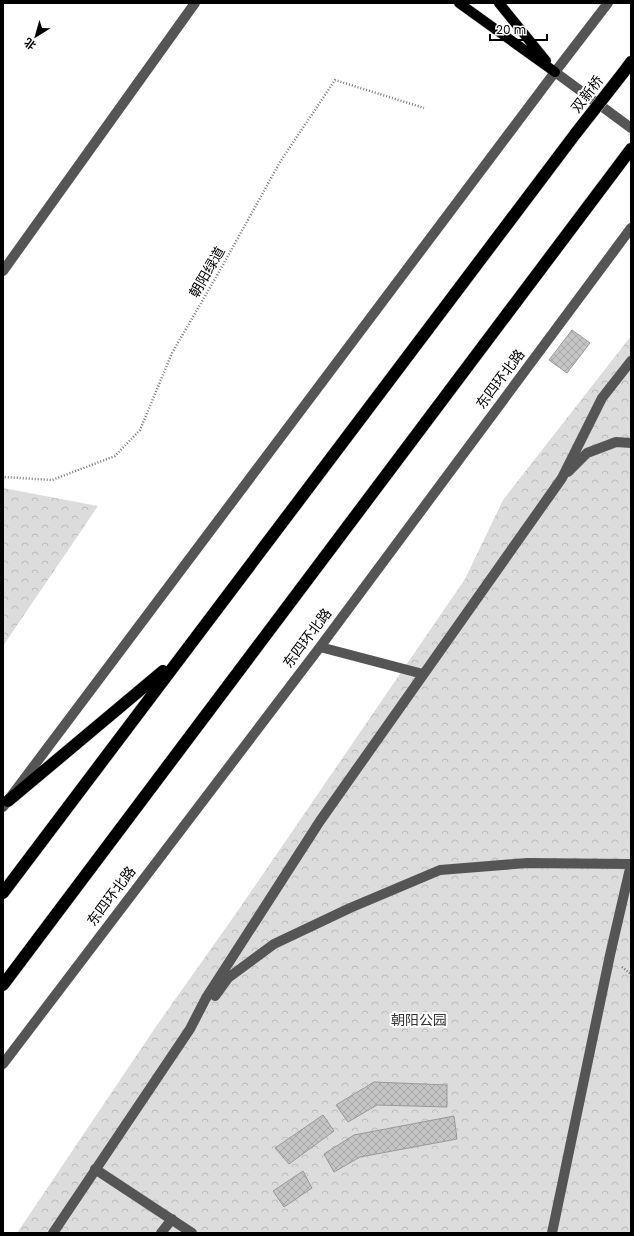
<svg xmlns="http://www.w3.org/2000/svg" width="634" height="1236" viewBox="0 0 634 1236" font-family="Poppins,'Noto Sans SC',sans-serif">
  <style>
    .forest { fill: url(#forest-crowns) }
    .building { fill: url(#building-cross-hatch); stroke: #999 }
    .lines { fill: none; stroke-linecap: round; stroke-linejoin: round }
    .major-casing { stroke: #dbdbdb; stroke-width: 11 }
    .highway-casing { stroke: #dbdbdb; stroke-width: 13 }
    .path { stroke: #777; stroke-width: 2.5; stroke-dasharray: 1 2; stroke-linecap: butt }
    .minor { stroke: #555; stroke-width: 10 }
    .major { stroke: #000; stroke-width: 10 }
    .highway { stroke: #000; stroke-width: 12 }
    .highway-bridge-casing { stroke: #dbdbdb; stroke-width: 13; stroke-linecap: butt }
    .highway-bridge { stroke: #000; stroke-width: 12 }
    .labels { text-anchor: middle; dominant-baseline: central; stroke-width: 4; stroke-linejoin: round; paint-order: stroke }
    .street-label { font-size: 14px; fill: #000; stroke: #fff }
    .park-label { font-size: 14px; fill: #333; stroke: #fff }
  </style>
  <defs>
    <pattern id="forest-crowns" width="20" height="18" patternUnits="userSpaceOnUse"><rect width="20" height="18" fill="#dcdcdc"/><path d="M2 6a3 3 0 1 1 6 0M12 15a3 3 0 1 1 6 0" fill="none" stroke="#bbb"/></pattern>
    <pattern id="building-cross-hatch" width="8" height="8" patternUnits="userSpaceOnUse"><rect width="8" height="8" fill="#c4c4c4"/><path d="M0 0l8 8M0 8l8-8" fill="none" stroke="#a7a7a7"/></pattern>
  </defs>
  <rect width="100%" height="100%" fill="#fff"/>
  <!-- forest -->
  <path class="forest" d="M631 336V1233H17L157 1025 237 912 465 579 503 500Z
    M3 488 98 506 3 646Z"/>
  <!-- building -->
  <path class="building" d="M572 330 590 343 567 373 549 360Z
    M374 1082 447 1085V1107L377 1105 348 1122 336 1105Z
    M323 1115 334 1131 289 1164 275 1148Z
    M454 1116 457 1139 360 1157 334 1172 324 1154 354 1135Z
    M303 1171 312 1188 284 1207 273 1191Z"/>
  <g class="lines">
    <!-- major casing -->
    <g class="major-casing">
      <path id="major" d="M459 3 555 72
        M499 3 546 61"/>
    </g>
    <!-- highway casing -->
    <g class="highway-casing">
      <path id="highway" d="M623 73 631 62
        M8 801 163 671
        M3 893 576 133
        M3 985 631 149"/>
    </g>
    <!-- path -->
    <path class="path" d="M3 479 4 477 52 480 115 456 140 430 172 353 219 272 280 162 335 80 424 108
      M622 967 631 974"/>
    <!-- minor -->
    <path class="minor" d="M555 72 631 128
      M3 271 195 3
      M568 472 587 453 616 442 631 443
      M320 647 423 674
      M3 807 555 72 608 3
      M215 996 228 978 274 944 350 908 440 870 527 863 630 864
      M3 1064 320 647 631 228
      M95 1169 192 1233
      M53 1233 190 1029 206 998 320 821 562 478 602 398 631 361
      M161 1233 172 1219
      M552 1233 610 955 631 864"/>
    <!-- major -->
    <use href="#major" class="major"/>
    <!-- highway -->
    <use href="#highway" class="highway"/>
    <!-- highway-bridge casing -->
    <g class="highway-bridge-casing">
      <path id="highway-bridge" d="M576 133 623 73"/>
    </g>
    <!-- highway-bridge -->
    <use href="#highway-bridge" class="highway-bridge"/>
  </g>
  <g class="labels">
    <!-- street labels -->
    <g class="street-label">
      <text transform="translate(587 94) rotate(-52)">双新桥</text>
      <text transform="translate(207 272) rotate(-60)">朝阳绿道</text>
      <text transform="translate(500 379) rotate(-53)">东四环北路</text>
      <text transform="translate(307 638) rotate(-53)">东四环北路</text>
      <text transform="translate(111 896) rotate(-53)">东四环北路</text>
    </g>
    <!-- park labels -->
    <g class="park-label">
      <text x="419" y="1020">朝阳公园</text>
    </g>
  </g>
  <!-- border -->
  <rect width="634" height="1236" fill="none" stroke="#000000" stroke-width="8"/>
  <!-- north arrow -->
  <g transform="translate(36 36) rotate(217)" stroke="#ffffff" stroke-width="3" paint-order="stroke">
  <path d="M0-3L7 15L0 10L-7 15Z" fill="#000000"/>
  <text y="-6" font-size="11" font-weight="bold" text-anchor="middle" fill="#000000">北</text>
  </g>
  <!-- scale -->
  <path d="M490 34v6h57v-6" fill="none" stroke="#000000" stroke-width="2"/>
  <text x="496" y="34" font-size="12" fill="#000000" stroke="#ffffff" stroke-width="3" paint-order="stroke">20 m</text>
</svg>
